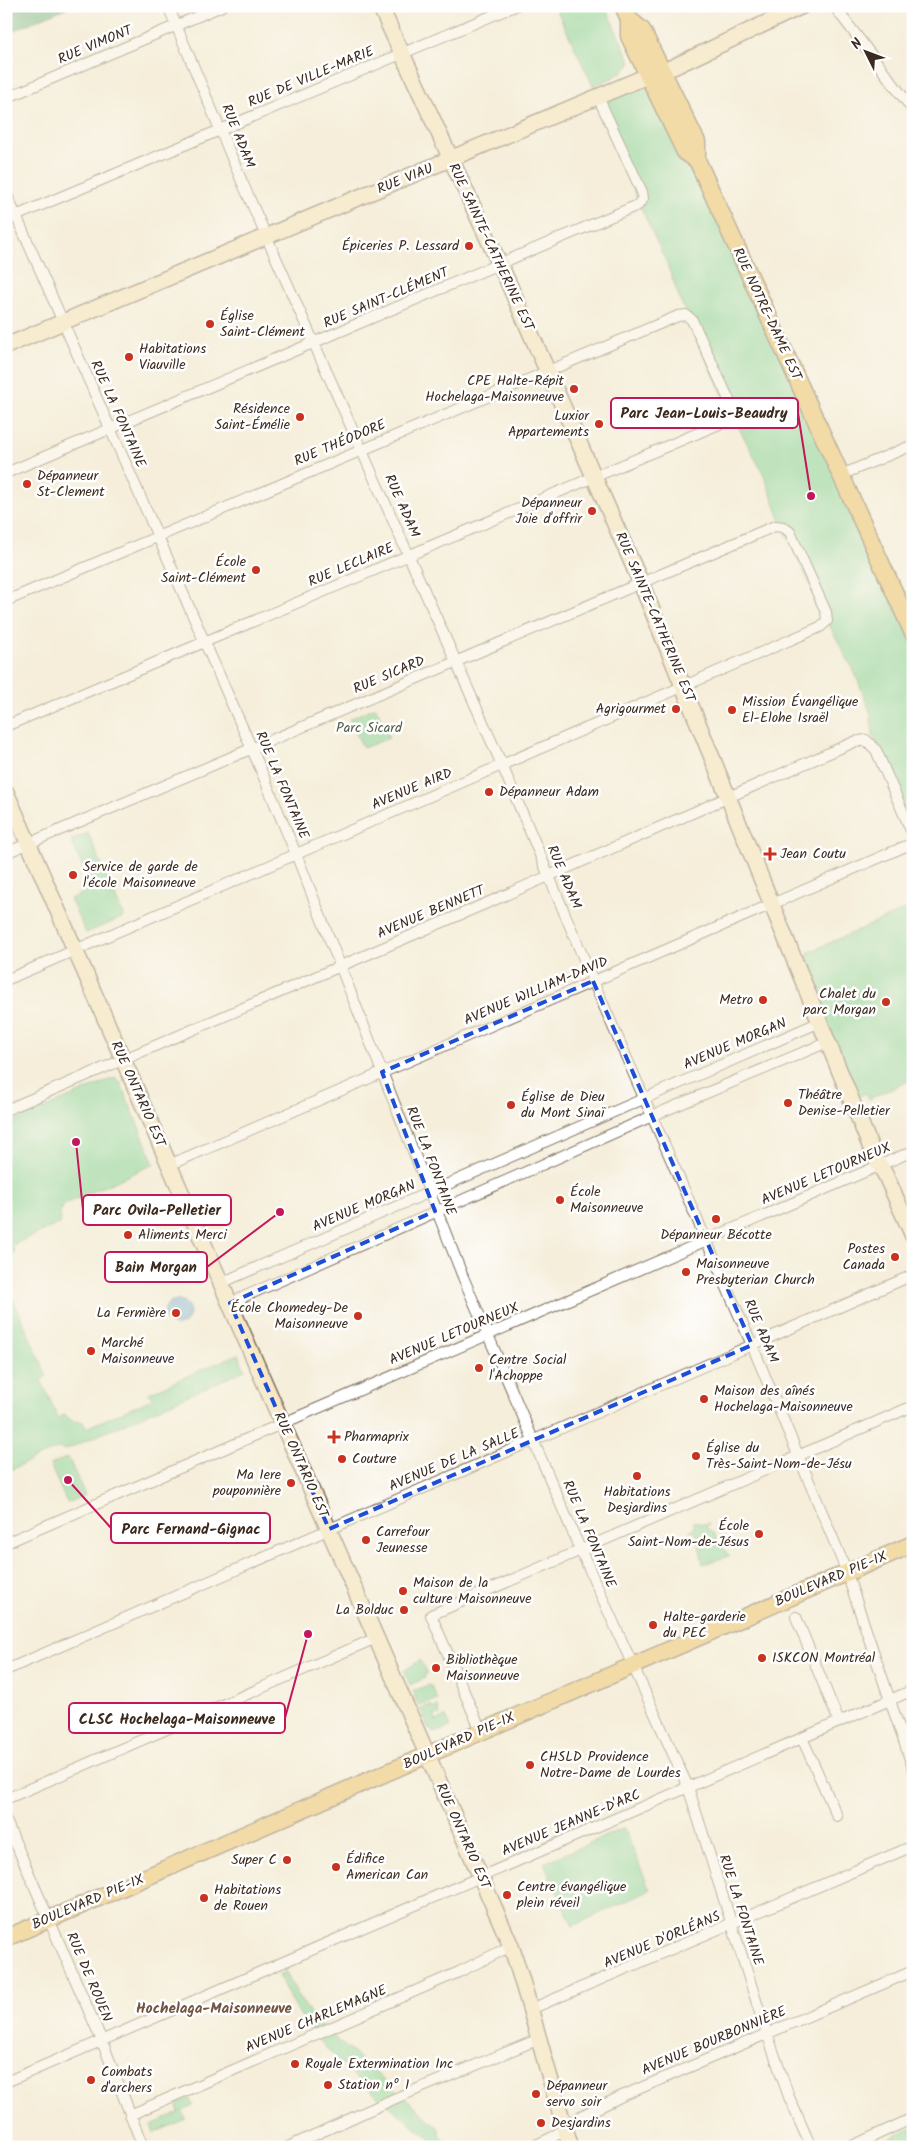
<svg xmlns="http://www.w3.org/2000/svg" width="919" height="2153" viewBox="0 0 919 2153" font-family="Kalam,sans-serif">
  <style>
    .green { fill: #7dd599; stroke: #5c805c }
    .forest { fill: #66b681; stroke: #507050 }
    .water { fill: #65a7d9; stroke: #50687c }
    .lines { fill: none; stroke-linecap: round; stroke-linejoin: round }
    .street-casing { stroke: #7c6f60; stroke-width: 12 }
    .secondary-casing { stroke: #7c6f60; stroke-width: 18 }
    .primary-casing { stroke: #7c6f60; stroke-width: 19 }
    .street { stroke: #fff; stroke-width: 10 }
    .secondary { stroke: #f9e7c3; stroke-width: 15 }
    .primary { stroke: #efc469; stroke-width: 16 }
    .marked { fill: none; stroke: #1d4ed8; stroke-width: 4; stroke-dasharray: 10 6; stroke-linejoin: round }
    .poi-dot { fill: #c8321e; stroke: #fff; stroke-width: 2 }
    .labels { text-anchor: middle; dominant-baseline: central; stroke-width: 5; stroke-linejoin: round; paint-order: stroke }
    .street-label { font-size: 14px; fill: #3b2a1e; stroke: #fff }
    .poi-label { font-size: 14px; fill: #3b2a1e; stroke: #fff; text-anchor: start }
    .park-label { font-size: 14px; fill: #4f5d43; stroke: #fff }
    .neighbourhood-label { font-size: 15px; font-weight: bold; fill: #725543; stroke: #fff }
    .leader { fill: none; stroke: #c2185b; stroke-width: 2 }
    .callout-dot { fill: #c2185b; stroke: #fff; stroke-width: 2 }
    .callout { fill: #fff; stroke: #c2185b; stroke-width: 2 }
    .callout-label { font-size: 15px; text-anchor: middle; font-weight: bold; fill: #3b2a1e }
  </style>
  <rect width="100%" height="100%" fill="#fff"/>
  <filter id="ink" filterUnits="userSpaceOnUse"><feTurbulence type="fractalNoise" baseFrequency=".02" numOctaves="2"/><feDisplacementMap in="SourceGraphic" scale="10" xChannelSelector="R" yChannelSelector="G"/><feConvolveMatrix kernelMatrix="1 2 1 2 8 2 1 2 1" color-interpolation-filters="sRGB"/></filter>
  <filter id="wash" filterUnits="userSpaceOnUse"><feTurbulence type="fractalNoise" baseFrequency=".0096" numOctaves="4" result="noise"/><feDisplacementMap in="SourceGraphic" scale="20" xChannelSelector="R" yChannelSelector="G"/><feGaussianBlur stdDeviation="1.12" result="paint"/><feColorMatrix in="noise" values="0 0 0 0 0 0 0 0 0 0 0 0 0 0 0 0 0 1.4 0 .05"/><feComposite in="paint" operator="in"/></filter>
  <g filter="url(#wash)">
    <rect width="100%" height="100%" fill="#f5eedb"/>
    <!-- green -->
    <path class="green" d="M555 6H605L631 63C621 76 607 80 593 86Z
      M654 74 913 633V835L873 734 870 711 854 671 827 621 783 527 764 475 732 415 686 315 667 264 640 206 598 97Z
      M376 707 389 738 363 748 349 719Z
      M88 833 124 917 86 933 70 899 92 889 71 840Z
      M913 906V1079L869 1099 866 1093 860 1096 855 1091 803 963 804 959 809 957 807 953Z
      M114 1078 120 1081 154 1164 65 1204 59 1212 61 1223 12 1245 15 1252 6 1260V1125Z
      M6 1283 47 1376 41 1380 58 1418 65 1415 72 1421 83 1422 86 1428 152 1399 149 1393 238 1354 245 1370 65 1450 58 1448 6 1472Z
      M68 1457 85 1495 67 1503 50 1465Z
      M694 1521 704 1524 709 1523 706 1528 713 1533 729 1556 703 1564 697 1534 694 1531 689 1530 694 1528Z
      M420 1660 427 1674 424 1675 425 1678 410 1685 404 1671Z
      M428 1685 431 1686 438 1700 418 1705 413 1691Z
      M431 1705 432 1708 438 1707 440 1715 434 1716 436 1721 446 1717 451 1727 434 1733 433 1729 429 1730 420 1708Z
      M624 1828 650 1890 573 1926 544 1863Z
      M286 1972 300 1999 317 2022 438 2127 441 2136 452 2147H440C381 2098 308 2049 279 1975Z
      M189 2098 193 2106 182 2111 186 2119 154 2133 151 2125 179 2113 176 2104Z
      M913 2128V2147H881L880 2143Z"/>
    <!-- forest -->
    <path class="forest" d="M6 6H70L6 34Z"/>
    <!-- water -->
    <path class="water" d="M164 1313a13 13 0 1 1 26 0a13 13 0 1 1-26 0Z"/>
  </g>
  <g filter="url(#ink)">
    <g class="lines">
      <!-- street casing -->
      <g class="street-casing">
        <path id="street" d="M168 6 243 184 502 765 597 990 752 1345 844 1565 913 1768
          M834 6 913 110
          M6 98 222 6
          M6 193 255 756 296 854 463 1277 577 1542 688 1787 762 2019 789 2097 811 2147
          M6 220 515 6
          M6 473 638 205 643 198 642 192 598 97
          M841 475 913 445
          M6 601 678 316 686 315 692 320 730 402 732 416 724 422 6 726
          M6 853 775 526 783 527 790 532 826 612 827 621 820 627 6 980
          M6 1110 494 900 854 742 866 740 876 750 913 835
          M169 1165 913 843
          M221 1283 820 1022
          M230 1303 659 1113 828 1042
          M6 1543 913 1151
          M796 1617 839 1722
          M6 1670 913 1275
          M478 1724 431 1615 913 1406
          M802 1738 837 1816
          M6 1799 376 1638
          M6 1821 102 2041 143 2147
          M531 2009 913 1846
          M6 2082 913 1690
          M130 2115 459 1972 511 1946
          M288 2147 396 2098 539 2039
          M532 2147 553 2137 581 2116 622 2096 913 1971
          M850 2147 913 2118"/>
      </g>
      <!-- secondary casing -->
      <g class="secondary-casing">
        <path id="secondary" d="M380 6 508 282 641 583 875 1158 885 1174 913 1236
          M6 346 647 76 673 67 802 6
          M6 792 511 1946C533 2012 549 2081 571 2147"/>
      </g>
      <!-- primary casing -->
      <g class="primary-casing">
        <path id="primary" d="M623 6 629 19V36L685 152 697 160
          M629 19 642 30 697 142V160L913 633
          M6 1938 913 1544"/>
      </g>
      <!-- street -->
      <use href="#street" class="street"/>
      <!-- secondary -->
      <use href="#secondary" class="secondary"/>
      <!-- primary -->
      <use href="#primary" class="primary"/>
    </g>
  </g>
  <!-- marked area -->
  <path d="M0 0H919V2153H0ZM593 981 752 1345 329 1529 230 1303 435 1211 382 1072Z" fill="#f5eedb" fill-opacity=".55" fill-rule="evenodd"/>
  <path class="marked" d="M593 981 752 1345 329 1529 230 1303 435 1211 382 1072Z"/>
  <!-- markers -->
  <g class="poi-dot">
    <circle cx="469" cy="246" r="5"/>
    <circle cx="210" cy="324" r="5"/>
    <circle cx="129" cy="357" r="5"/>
    <circle cx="574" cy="389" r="5"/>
    <circle cx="300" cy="417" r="5"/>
    <circle cx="599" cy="424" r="5"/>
    <circle cx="27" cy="484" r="5"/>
    <circle cx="592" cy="511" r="5"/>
    <circle cx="256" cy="570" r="5"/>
    <circle cx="676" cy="709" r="5"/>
    <circle cx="732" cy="710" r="5"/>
    <circle cx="489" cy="792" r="5"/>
    <path d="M767.5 846.5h5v5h5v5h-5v5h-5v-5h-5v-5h5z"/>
    <circle cx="73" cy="875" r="5"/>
    <circle cx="763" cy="1000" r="5"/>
    <circle cx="886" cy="1002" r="5"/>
    <circle cx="788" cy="1103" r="5"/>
    <circle cx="511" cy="1105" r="5"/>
    <circle cx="560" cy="1200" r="5"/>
    <circle cx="716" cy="1219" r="5"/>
    <circle cx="128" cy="1235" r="5"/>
    <circle cx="895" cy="1257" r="5"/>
    <circle cx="686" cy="1272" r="5"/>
    <circle cx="176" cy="1313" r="5"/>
    <circle cx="358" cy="1316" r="5"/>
    <circle cx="91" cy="1351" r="5"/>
    <circle cx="479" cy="1368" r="5"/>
    <circle cx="704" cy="1399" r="5"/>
    <path d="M331.5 1429.5h5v5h5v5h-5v5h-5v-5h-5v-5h5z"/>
    <circle cx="696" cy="1456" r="5"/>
    <circle cx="342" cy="1459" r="5"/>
    <circle cx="637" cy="1476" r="5"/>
    <circle cx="291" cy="1483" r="5"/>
    <circle cx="759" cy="1534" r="5"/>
    <circle cx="366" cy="1540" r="5"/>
    <circle cx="403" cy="1591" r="5"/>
    <circle cx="404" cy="1610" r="5"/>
    <circle cx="653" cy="1625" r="5"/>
    <circle cx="762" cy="1658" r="5"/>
    <circle cx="436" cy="1668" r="5"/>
    <circle cx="530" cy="1765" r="5"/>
    <circle cx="287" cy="1860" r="5"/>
    <circle cx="336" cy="1867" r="5"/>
    <circle cx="507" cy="1895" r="5"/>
    <circle cx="204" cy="1898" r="5"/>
    <circle cx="295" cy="2064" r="5"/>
    <circle cx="91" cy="2080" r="5"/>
    <circle cx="328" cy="2085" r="5"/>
    <circle cx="536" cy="2094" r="5"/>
    <circle cx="541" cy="2123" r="5"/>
  </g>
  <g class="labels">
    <!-- street labels -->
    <g class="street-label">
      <text transform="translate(95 45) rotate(-23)">RUE VIMONT</text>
      <text transform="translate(311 77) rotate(-23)">RUE DE VILLE-MARIE</text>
      <text transform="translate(238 136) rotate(68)">RUE ADAM</text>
      <text transform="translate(405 179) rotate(-22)">RUE VIAU</text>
      <text transform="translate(491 247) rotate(65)">RUE SAINTE-CATHERINE EST</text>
      <text transform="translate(386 298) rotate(-23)">RUE SAINT-CLÉMENT</text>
      <text transform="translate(767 314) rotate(65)">RUE NOTRE-DAME EST</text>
      <text transform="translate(118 414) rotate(66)">RUE LA FONTAINE</text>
      <text transform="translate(340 443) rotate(-23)">RUE THÉODORE</text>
      <text transform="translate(402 506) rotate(66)">RUE ADAM</text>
      <text transform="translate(351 565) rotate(-23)">RUE LECLAIRE</text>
      <text transform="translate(655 617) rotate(67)">RUE SAINTE-CATHERINE EST</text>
      <text transform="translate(389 675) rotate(-23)">RUE SICARD</text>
      <text transform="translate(282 785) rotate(67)">RUE LA FONTAINE</text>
      <text transform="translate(412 789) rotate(-23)">AVENUE AIRD</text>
      <text transform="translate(564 877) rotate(67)">RUE ADAM</text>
      <text transform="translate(431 912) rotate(-23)">AVENUE BENNETT</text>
      <text transform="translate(536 991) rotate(-23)">AVENUE WILLIAM-DAVID</text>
      <text transform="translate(735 1044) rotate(-23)">AVENUE MORGAN</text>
      <text transform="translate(138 1094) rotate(66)">RUE ONTARIO EST</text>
      <text transform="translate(431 1161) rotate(69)">RUE LA FONTAINE</text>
      <text transform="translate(826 1174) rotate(-23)">AVENUE LETOURNEUX</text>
      <text transform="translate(364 1206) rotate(-23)">AVENUE MORGAN</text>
      <text transform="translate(761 1331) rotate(67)">RUE ADAM</text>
      <text transform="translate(454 1334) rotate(-23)">AVENUE LETOURNEUX</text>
      <text transform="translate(454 1460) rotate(-23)">AVENUE DE LA SALLE</text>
      <text transform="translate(301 1465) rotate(66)">RUE ONTARIO EST</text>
      <text transform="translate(589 1534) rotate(67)">RUE LA FONTAINE</text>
      <text transform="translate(831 1579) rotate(-23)">BOULEVARD PIE-IX</text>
      <text transform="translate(459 1741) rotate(-24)">BOULEVARD PIE-IX</text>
      <text transform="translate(571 1823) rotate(-23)">AVENUE JEANNE-D'ARC</text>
      <text transform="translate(463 1836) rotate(66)">RUE ONTARIO EST</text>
      <text transform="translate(88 1902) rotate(-23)">BOULEVARD PIE-IX</text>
      <text transform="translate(741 1910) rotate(72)">RUE LA FONTAINE</text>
      <text transform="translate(662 1940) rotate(-23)">AVENUE D'ORLÉANS</text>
      <text transform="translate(89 1977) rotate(67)">RUE DE ROUEN</text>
      <text transform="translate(316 2019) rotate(-23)">AVENUE CHARLEMAGNE</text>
      <text transform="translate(714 2041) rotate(-23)">AVENUE BOURBONNIÈRE</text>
    </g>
    <!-- poi labels -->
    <g class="poi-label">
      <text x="459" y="246" text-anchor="end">Épiceries P. Lessard</text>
      <text x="220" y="316">Église<tspan x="220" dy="16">Saint-Clément</tspan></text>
      <text x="139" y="349">Habitations<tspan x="139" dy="16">Viauville</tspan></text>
      <text x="564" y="381" text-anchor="end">CPE Halte-Répit<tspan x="564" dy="16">Hochelaga-Maisonneuve</tspan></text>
      <text x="290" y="409" text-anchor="end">Résidence<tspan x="290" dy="16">Saint-Émélie</tspan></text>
      <text x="589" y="416" text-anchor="end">Luxior<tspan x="589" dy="16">Appartements</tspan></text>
      <text x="37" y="476">Dépanneur<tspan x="37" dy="16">St-Clement</tspan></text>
      <text x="582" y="503" text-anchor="end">Dépanneur<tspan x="582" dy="16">Joie d'offrir</tspan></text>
      <text x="246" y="562" text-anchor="end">École<tspan x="246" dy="16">Saint-Clément</tspan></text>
      <text x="742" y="702">Mission Évangélique<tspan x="742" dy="16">El-Elohe Israël</tspan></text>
      <text x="666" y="709" text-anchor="end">Agrigourmet</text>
      <text x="499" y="792">Dépanneur Adam</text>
      <text x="780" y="854">Jean Coutu</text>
      <text x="83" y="867">Service de garde de<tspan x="83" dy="16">l'école Maisonneuve</tspan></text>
      <text x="876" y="994" text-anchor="end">Chalet du<tspan x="876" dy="16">parc Morgan</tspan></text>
      <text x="753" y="1000" text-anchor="end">Metro</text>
      <text x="798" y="1095">Théâtre<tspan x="798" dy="16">Denise-Pelletier</tspan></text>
      <text x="521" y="1097">Église de Dieu<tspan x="521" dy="16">du Mont Sinaï</tspan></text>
      <text x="570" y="1192">École<tspan x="570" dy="16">Maisonneuve</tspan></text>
      <text x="138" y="1235">Aliments Merci</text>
      <text x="716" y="1235" text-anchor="middle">Dépanneur Bécotte</text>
      <text x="885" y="1249" text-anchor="end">Postes<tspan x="885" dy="16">Canada</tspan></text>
      <text x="696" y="1264">Maisonneuve<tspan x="696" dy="16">Presbyterian Church</tspan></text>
      <text x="348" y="1308" text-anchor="end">École Chomedey-De<tspan x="348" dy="16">Maisonneuve</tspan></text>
      <text x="166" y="1313" text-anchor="end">La Fermière</text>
      <text x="101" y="1343">Marché<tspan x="101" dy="16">Maisonneuve</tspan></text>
      <text x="489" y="1360">Centre Social<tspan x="489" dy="16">l'Achoppe</tspan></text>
      <text x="714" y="1391">Maison des aînés<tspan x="714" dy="16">Hochelaga-Maisonneuve</tspan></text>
      <text x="344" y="1437">Pharmaprix</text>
      <text x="706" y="1448">Église du<tspan x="706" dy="16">Très-Saint-Nom-de-Jésu</tspan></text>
      <text x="352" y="1459">Couture</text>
      <text x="281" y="1475" text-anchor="end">Ma 1ere<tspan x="281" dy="16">pouponnière</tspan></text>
      <text x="637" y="1492" text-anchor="middle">Habitations<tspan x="637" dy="16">Desjardins</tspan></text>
      <text x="749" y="1526" text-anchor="end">École<tspan x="749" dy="16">Saint-Nom-de-Jésus</tspan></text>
      <text x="376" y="1532">Carrefour<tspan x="376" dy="16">Jeunesse</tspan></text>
      <text x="413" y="1583">Maison de la<tspan x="413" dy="16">culture Maisonneuve</tspan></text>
      <text x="394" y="1610" text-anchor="end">La Bolduc</text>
      <text x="663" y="1617">Halte-garderie<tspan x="663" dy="16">du PEC</tspan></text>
      <text x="772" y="1658">ISKCON Montréal</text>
      <text x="446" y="1660">Bibliothèque<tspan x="446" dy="16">Maisonneuve</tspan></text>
      <text x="540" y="1757">CHSLD Providence<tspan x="540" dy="16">Notre-Dame de Lourdes</tspan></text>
      <text x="346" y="1859">Édifice<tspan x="346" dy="16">American Can</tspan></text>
      <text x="277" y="1860" text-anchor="end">Super C</text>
      <text x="517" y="1887">Centre évangélique<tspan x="517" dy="16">plein réveil</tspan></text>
      <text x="214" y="1890">Habitations<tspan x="214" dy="16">de Rouen</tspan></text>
      <text x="305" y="2064">Royale Extermination Inc</text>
      <text x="101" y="2072">Combats<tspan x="101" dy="16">d'archers</tspan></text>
      <text x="338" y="2085">Station nº 1</text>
      <text x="546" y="2086">Dépanneur<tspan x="546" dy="16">servo soir</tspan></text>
      <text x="551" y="2123">Desjardins</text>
    </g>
    <!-- park labels -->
    <g class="park-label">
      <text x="369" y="728">Parc Sicard</text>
    </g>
    <!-- neighbourhood labels -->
    <g class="neighbourhood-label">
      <text x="214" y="2009">Hochelaga-Maisonneuve</text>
    </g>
  </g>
  <!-- callouts -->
  <path class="leader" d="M811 496L798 413M76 1142L83 1210M280 1212L207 1267M68 1480L111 1528M308 1634L285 1718"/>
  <g class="callout-dot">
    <circle cx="811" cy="496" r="5"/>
    <circle cx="76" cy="1142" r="5"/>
    <circle cx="280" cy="1212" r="5"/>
    <circle cx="68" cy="1480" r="5"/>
    <circle cx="308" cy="1634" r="5"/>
  </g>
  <g class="callout">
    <rect x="611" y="398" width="187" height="30" rx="5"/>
    <rect x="83" y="1195" width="148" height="30" rx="5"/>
    <rect x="105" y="1252" width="102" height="30" rx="5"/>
    <rect x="111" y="1513" width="159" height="30" rx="5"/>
    <rect x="69" y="1703" width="216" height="30" rx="5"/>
  </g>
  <g class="callout-label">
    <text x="704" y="418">Parc Jean-Louis-Beaudry</text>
    <text x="157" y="1215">Parc Ovila-Pelletier</text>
    <text x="156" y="1272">Bain Morgan</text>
    <text x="191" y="1534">Parc Fernand-Gignac</text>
    <text x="177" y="1724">CLSC Hochelaga-Maisonneuve</text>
  </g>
  <!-- margin -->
  <rect width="919" height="2153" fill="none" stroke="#fff" stroke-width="25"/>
  <!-- north arrow -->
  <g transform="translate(866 52) rotate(312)" stroke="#ffffff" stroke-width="4" paint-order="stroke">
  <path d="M0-4L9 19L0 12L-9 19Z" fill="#3b2a1e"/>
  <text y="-8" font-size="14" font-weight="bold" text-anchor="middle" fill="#3b2a1e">N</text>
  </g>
</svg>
